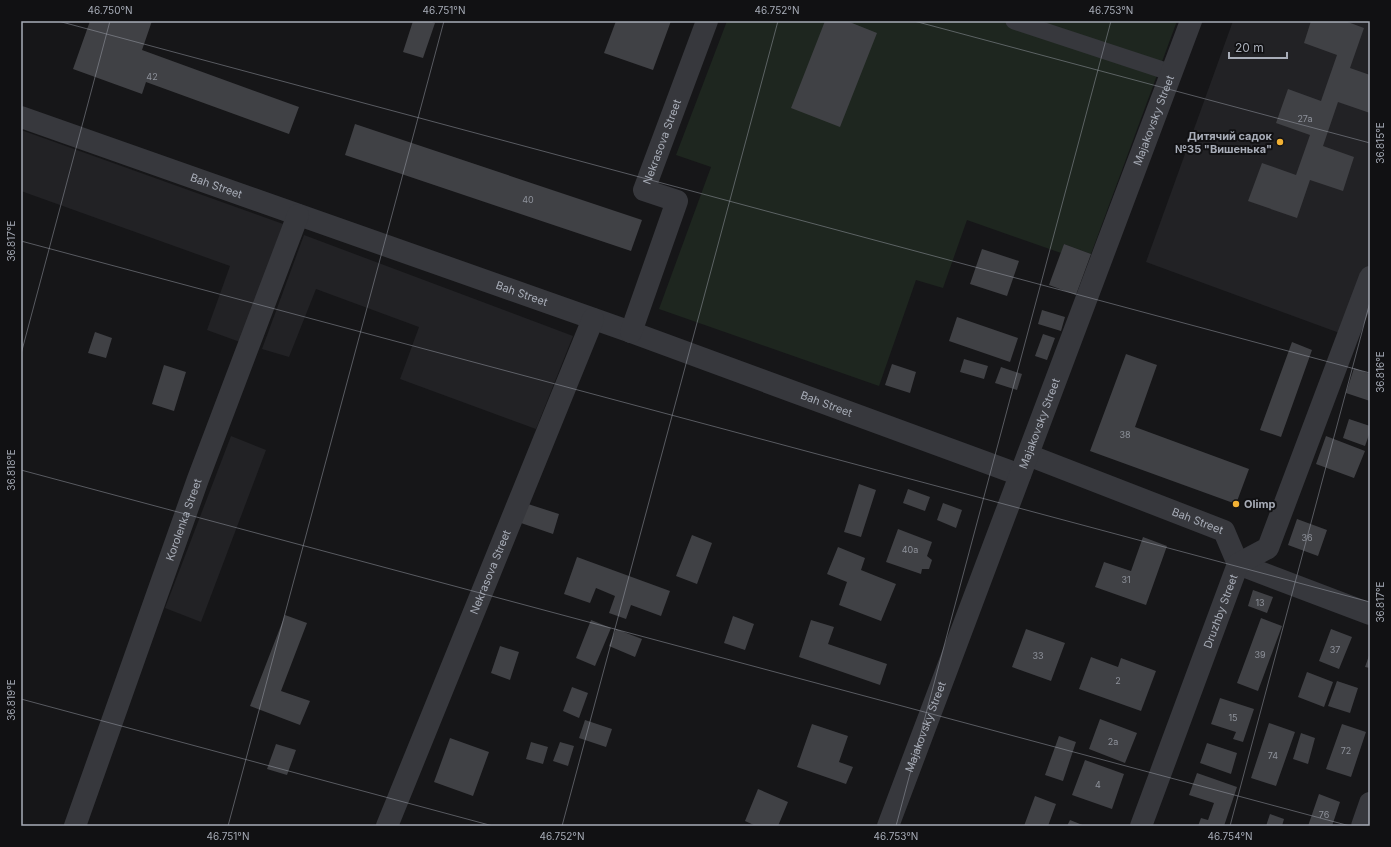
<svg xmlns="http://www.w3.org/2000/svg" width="1391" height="847" viewBox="0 0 1391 847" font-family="Inter,sans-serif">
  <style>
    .built { fill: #222225 }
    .green { fill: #1e261f }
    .building { fill: #404145 }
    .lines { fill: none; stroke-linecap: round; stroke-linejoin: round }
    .pedestrian { stroke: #37383d; stroke-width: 17 }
    .minor { stroke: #37383d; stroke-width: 22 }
    .ticks { fill: none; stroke: #a8adb8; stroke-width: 1; stroke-opacity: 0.45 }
    .poi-dot { fill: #f2b134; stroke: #111113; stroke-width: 1.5 }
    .labels { text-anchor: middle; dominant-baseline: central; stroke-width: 4; stroke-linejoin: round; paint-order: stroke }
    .number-label { font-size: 9px; fill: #8e929b }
    .street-label { font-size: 11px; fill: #a8adb8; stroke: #111113 }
    .poi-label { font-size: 11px; font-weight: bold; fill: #a8adb8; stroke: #111113; text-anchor: end }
    .neatline { fill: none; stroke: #a8adb8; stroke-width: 1.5 }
    .ticks-label { font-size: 10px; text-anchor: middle; fill: #a8adb8 }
  </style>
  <rect width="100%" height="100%" fill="#161618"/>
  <!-- built -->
  <path class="built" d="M1233 21H1370V265L1345 335 1146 262Z
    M21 130 283 224 240 342 207 330 230 266 21 191Z
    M304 235 573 336 536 429 400 379 419 327 316 289 289 357 262 349Z
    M231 436 266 450 201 622 165 608Z"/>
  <!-- green -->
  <path class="green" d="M727 21H1177L1091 254 1064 244 1061 253 967 220 943 288 916 280 879 386 659 309 711 167 676 155Z"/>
  <!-- building -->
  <path class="building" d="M90 21H152L142 50 299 107 289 134 146 82 142 94 73 69Z
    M413 21H429L435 23 423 58 403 52Z
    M616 21H671L653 70 604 53Z
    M825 21H847L877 33 840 127 791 108Z
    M1311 21H1345L1364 28 1350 68 1370 75V113L1338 102 1323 146 1354 157 1343 191 1310 180 1297 218 1248 201 1262 163 1296 175 1310 135 1276 123 1288 89 1321 101 1337 55 1304 43Z
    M355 124 642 220 631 251 345 155Z
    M1064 244 1091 254 1076 295 1049 285Z
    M982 249 1019 261 1007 296 970 284Z
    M1042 310 1065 317 1061 331 1038 324Z
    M957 317 1018 338 1010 362 949 341Z
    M95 332 112 338 106 358 88 353Z
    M1043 334 1055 338 1047 360 1035 356Z
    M1292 342 1312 350 1281 437 1260 430Z
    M1126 354 1157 365 1135 427 1249 469 1236 504 1090 451Z
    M964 359 988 366 984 379 960 372Z
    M892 364 916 372 910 393 885 385Z
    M164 365 186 372 174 411 152 404Z
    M1001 367 1022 374 1017 390 995 383Z
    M1354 368 1370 374V401L1346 393Z
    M1349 419 1370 426V432L1365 446 1343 438Z
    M1326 436 1365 451 1354 478 1316 464Z
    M859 484 876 490 861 537 844 532Z
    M908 489 930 497 925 511 903 503Z
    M943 503 962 510 956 528 937 520Z
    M528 504 559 514 553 534 521 523Z
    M1297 519 1327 530 1318 556 1288 545Z
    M898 529 932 542 927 556 932 560 929 569H922L921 574 886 562Z
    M692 535 712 543 697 584 676 576Z
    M1143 537 1167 546 1146 605 1095 587 1104 562 1131 571Z
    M838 547 865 558 861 570 896 584 881 621 839 605 847 582 827 574Z
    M577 557 670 591 661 616 631 605 626 619 609 613 615 596 596 588 590 603 564 594Z
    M1253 590 1273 597 1267 613 1248 606Z
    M285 615 307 623 281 691 310 701 300 725 250 706Z
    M733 616 754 624 745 650 724 643Z
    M1261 618 1282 626 1258 691 1237 683Z
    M591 620 611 628 595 666 576 658Z
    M811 620 834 627 828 644 887 664 880 685 799 657Z
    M616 629 642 639 635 657 609 646Z
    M1026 629 1065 643 1051 681 1012 667Z
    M1331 629 1352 637 1339 669 1319 661Z
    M500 646 519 652 510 680 491 673Z
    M1370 653V668L1365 667Z
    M1091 657 1118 667 1121 658 1156 671 1141 711 1079 689Z
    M1307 672 1333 682 1324 707 1298 697Z
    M1337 681 1358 688 1350 713 1328 706Z
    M572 687 588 693 579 718 563 711Z
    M1220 698 1254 709 1243 742 1233 739 1236 732 1211 724Z
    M1100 719 1137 733 1125 763 1089 749Z
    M585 720 612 729 606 747 579 738Z
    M1269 723 1295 732 1276 786 1251 778Z
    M812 724 848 736 839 762 853 767 846 784 797 767Z
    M1342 724 1366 732 1351 777 1326 769Z
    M1301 733 1315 738 1308 764 1293 759Z
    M1059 736 1076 742 1063 781 1045 775Z
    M450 738 489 752 473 796 434 782Z
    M531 742 548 747 543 764 526 759Z
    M560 742 574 746 568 766 553 761Z
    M1207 743 1237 753 1231 774 1200 763Z
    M276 744 296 750 287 775 267 769Z
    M1085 760 1124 774 1112 809 1072 795Z
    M1197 773 1237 787 1224 826H1198L1201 818 1208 820 1214 803 1189 795Z
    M758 789 788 802 778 826H756L745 821Z
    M1319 794 1340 802 1332 826H1308Z
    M1035 796 1056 804 1048 826H1024Z
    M1270 814 1284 819 1282 826H1266Z
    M1070 820 1085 826H1067Z"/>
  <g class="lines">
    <!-- pedestrian -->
    <path class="pedestrian" d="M1014 21 1172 73"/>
    <!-- minor -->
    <g class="minor">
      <path id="s1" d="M21 117 631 332 1020 475"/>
      <path id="s2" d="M631 332 677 201 644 190 707 21"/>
      <path id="s3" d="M1028 455 1224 531 1238 564 1370 614"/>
      <path id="s4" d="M75 826 198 479 298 215"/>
      <path id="s5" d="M387 826 593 319"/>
      <path id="s6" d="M888 826 1191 21"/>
      <path id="s7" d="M1141 826 1238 564 1268 548 1370 277"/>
      <path d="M1362 826 1370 803"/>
    </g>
  </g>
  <!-- ticks -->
  <path class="ticks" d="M58 21 1370 373M914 21 1370 143M21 241 1370 602M21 354 110 21M21 470 1350 826M21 699 493 826M228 826 444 21M562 826 778 21M896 826 1111 21M1230 826 1370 302"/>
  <!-- markers -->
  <g class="poi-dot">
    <circle cx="1280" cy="142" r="4"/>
    <circle cx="1236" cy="504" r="4"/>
  </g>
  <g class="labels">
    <!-- number labels -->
    <g class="number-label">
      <text x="152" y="76">42</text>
      <text x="1305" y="118">27а</text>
      <text x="528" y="199">40</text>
      <text x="1125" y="434">38</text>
      <text x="1307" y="537">36</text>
      <text x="910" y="549">40а</text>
      <text x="1126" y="579">31</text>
      <text x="1260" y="602">13</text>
      <text x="1335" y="649">37</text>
      <text x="1260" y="654">39</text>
      <text x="1038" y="655">33</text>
      <text x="1118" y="680">2</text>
      <text x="1233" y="717">15</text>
      <text x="1113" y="741">2а</text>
      <text x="1346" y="750">72</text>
      <text x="1273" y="755">74</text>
      <text x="1098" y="784">4</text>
      <text x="1324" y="814">76</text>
    </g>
    <!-- street labels -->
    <g class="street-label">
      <text stroke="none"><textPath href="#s6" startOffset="754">Majakovsky Street</textPath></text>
      <text stroke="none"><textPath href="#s2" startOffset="225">Nekrasova Street</textPath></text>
      <text stroke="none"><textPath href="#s1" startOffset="207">Bah Street</textPath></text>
      <text stroke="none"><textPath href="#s1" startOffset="531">Bah Street</textPath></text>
      <text stroke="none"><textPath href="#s1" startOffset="855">Bah Street</textPath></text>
      <text stroke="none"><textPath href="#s6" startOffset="430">Majakovsky Street</textPath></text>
      <text stroke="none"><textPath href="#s4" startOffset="325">Korolenka Street</textPath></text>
      <text stroke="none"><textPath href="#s3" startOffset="182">Bah Street</textPath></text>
      <text stroke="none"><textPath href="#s5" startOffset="274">Nekrasova Street</textPath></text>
      <text stroke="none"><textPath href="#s7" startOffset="229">Druzhby Street</textPath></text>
      <text stroke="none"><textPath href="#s6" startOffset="106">Majakovsky Street</textPath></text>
    </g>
    <!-- poi labels -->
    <g class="poi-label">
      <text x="1272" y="136">Дитячий садок<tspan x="1272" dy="13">№35 "Вишенька"</tspan></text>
      <text x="1244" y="504" text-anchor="start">Olimp</text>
    </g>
  </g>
  <!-- border -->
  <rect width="1391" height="847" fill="none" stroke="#111113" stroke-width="44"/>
  <!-- scale -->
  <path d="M1229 52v6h58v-6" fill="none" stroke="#a8adb8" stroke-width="2"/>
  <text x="1235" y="52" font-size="12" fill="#a8adb8" stroke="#111113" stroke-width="3" paint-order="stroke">20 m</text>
  <rect x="22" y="22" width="1347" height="803" class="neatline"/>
  <g class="ticks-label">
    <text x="110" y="14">46.750°N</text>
    <text x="444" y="14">46.751°N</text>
    <text x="777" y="14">46.752°N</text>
    <text x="1111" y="14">46.753°N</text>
    <text transform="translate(1380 143) rotate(-90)" y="4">36.815°E</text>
    <text transform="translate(11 241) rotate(-90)" y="4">36.817°E</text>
    <text transform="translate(1380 372) rotate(-90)" y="4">36.816°E</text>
    <text transform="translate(11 470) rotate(-90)" y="4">36.818°E</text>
    <text transform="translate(1380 602) rotate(-90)" y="4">36.817°E</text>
    <text transform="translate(11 700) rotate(-90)" y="4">36.819°E</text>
    <text x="228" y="840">46.751°N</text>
    <text x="562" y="840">46.752°N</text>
    <text x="896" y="840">46.753°N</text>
    <text x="1230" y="840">46.754°N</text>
  </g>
</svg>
